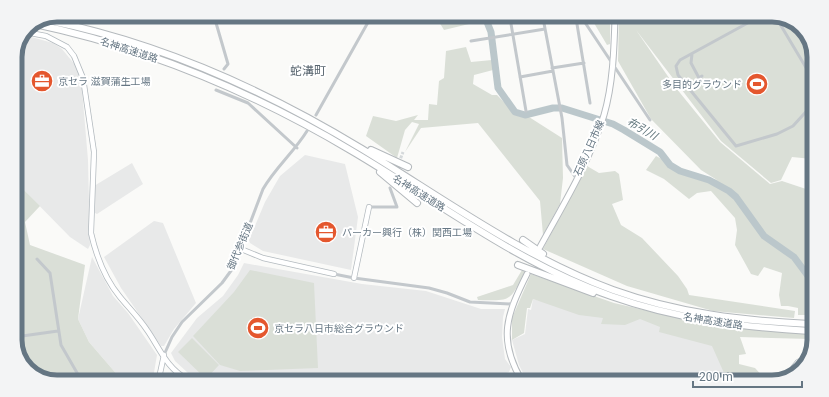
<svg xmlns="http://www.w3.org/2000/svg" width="829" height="397" viewBox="0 0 829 397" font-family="Roboto,'Noto Sans JP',sans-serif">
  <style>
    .built { fill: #e8e9e9 }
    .green { fill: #dadfd7 }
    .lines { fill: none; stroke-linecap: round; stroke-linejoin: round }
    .river { stroke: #bbc7cb; stroke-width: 7 }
    .street-tunnel { stroke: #d5d9db; stroke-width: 3; stroke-dasharray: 3 1.5; stroke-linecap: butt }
    .secondary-casing { stroke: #b3babf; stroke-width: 6 }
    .primary-casing { stroke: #b5babe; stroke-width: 7 }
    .highway-casing { stroke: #b4b9bd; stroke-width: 8 }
    .street { stroke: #c3c8cc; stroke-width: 3 }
    .secondary { stroke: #fff; stroke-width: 4.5 }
    .primary { stroke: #fff; stroke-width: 5 }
    .highway { stroke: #fff; stroke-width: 6 }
    .labels { text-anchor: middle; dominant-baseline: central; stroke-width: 4; stroke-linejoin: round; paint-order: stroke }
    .street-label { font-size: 10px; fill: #657683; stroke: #fff }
    .poi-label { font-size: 10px; fill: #657683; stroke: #fff; text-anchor: start }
    .water-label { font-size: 11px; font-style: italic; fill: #60757c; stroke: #fff }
    .quarter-label { font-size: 12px; fill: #57646e; stroke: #fff }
    .rim { fill: none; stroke: #657683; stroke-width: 5 }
  </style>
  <rect width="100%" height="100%" fill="#fafaf8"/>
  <!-- built -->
  <path class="built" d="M24 35 53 43 62 49 76 66 81 78 88 160 90 245 88 249 70 237 15 181V55Z
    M305 155 345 164 358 217 351 270 263 251 250 243 249 240 265 202 280 176Z
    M132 163 143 184 97 214 95 213 94 186Z
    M154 221 163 223 196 303 174 329 164 346H161L121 288 104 257Z
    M92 257 113 296 128 313 157 355 153 378H120L89 342 78 319Z
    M244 263 362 284 426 291 481 309H505L503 317 502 337 505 359 511 367 509 372 504 374 330 378 202 379 188 373 175 361 171 353 197 318 223 296 238 275Z
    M543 288 715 333 745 382 527 381 519 365 512 340 525 334 528 309 531 310 533 299 540 301Z"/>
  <!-- green -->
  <path class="green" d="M436 17H465L469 24 444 30Z
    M591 18H610V44L607 45Z
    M619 18 790 19 807 34 814 55 812 159 792 157 781 180 771 183 721 141 636 30 676 88 720 142 770 184 782 181 806 189 812 178 810 315H798V308L788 306H781L779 295 782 273 764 267 758 276 751 274 735 245 737 230 735 218 711 191 697 193 689 199 664 179 646 170 656 156 677 167 717 180 701 170 651 119 618 61Z
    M466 47 471 62 492 60 493 70 474 75 473 84 492 95H497L518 116 529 117 562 138 563 178 560 204 543 235 540 201 478 123 421 128 405 152 419 124 412 122 405 130 397 158 366 136 373 116 396 121 418 115 414 120H428L429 104 437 105 439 81 444 78 446 51Z
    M587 166 599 173 615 171 619 174 623 200 612 204 621 225 642 238 678 276 687 289 689 295 795 311 794 318 713 311 627 286 543 249Z
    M15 181 40 206 25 222 30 245 85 265 78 319 89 342 120 378H39L22 363 15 343Z
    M250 270 314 283 318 368 240 371 220 365 193 336 234 292Z
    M522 270 525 272C509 302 512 301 478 300L477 297 513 285Z
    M531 274 614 303 718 327 810 333V339L740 337 746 354 739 355V364L755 368 768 382H728L712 346 659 332 660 327 640 319 625 325 601 324 603 318 579 315 533 299 530 308H527L524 333 512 340V318Z
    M192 338 219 365 206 379 178 352Z"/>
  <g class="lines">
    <!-- river -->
    <path class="river" d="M485 17 491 32 498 88 515 112 525 115 553 108H562L613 124 624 130 660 152 670 165 680 171 709 180 729 191 736 197 764 236 794 257 811 280"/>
    <!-- street-tunnel -->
    <path class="street-tunnel" d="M396 171 403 152"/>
    <!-- secondary casing -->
    <g class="secondary-casing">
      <path id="secondary" d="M25 32 46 36 67 47 74 56 83 78 94 152 91 233C96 255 105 279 120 297 129 308 139 318 147 330 159 347 167 369 187 379
        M241 249 263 258 334 274
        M354 278 369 207
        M159 378 164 355
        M785 378 798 362 810 355
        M406 380 520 377"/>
    </g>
    <!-- primary casing -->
    <g class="primary-casing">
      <path id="primary" d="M540 247C563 205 590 161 604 115 613 84 614 50 615 18
        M522 381C497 339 507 314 527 274"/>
    </g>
    <!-- highway casing -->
    <g class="highway-casing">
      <path id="highway" d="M46 20C157 42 265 90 362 149 444 199 523 257 613 290 677 313 743 321 810 324
        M35 24C148 48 253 92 352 151 437 201 517 263 611 296 676 319 741 327 810 331
        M371 150 408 167
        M380 172 417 203
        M523 240 543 254
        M518 265 593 293"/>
    </g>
    <!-- street -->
    <path class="street" d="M214 16 228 64 224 69
      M510 18 526 111
      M543 18 562 118 567 165 576 178
      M576 18 590 103
      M582 18 650 120
      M755 19 680 60 676 66 678 75 736 146 777 134 793 126 813 104
      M777 19 814 81
      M471 41 545 29
      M692 54 691 63 699 78 702 76
      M552 68 584 63
      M520 77 553 71
      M216 90 248 103 297 148
      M316 115 371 17
      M369 207H397L390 188
      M37 259 50 273 61 345 80 378
      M334 274 354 278 429 288 447 293 470 302 512 304
      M15 337 58 331
      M164 355 172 337 182 322 222 283 233 268 263 189C275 168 294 152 307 131"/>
    <!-- secondary -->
    <use href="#secondary" class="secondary"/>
    <!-- primary -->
    <use href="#primary" class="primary"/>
    <!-- highway -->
    <use href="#highway" class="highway"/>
  </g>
  <!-- icons -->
  <defs>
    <g id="office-disc" transform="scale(1.15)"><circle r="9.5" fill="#e4572e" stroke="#fff"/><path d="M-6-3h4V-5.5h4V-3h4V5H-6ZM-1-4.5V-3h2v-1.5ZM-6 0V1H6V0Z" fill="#fff"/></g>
    <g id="stadium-disc" transform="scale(1.15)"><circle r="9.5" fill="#e4572e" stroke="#fff"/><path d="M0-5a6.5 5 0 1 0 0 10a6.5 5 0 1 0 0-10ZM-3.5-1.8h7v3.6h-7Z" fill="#fff"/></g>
  </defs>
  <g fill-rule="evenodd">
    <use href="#office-disc" x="42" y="81"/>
    <use href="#stadium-disc" x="757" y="84"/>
    <use href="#office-disc" x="326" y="232"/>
    <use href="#stadium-disc" x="258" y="328"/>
  </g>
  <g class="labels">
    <!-- street labels -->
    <g class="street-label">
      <text transform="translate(129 50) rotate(18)">名神高速道路</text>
      <text transform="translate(589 148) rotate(-66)">石原八日市線</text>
      <text transform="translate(419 193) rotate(32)">名神高速道路</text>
      <text transform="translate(240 246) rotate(-67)">御代参街道</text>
      <text transform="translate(713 321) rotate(9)">名神高速道路</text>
    </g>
    <!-- poi labels -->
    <g class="poi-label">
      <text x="58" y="81">京セラ 滋賀蒲生工場</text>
      <text x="742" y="84" text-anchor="end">多目的グラウンド</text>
      <text x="342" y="232">パーカー興行（株）関西工場</text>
      <text x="274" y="328">京セラ八日市総合グラウンド</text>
    </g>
    <!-- water labels -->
    <g class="water-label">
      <text transform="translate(642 129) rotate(30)">布引川</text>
    </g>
    <!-- quarter labels -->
    <g class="quarter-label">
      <text x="308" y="71">蛇溝町</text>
    </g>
  </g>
  <!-- crop -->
  <path d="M0 0H829V397H0ZM57 22H772A35 35 0 0 1 807 57V340A35 35 0 0 1 772 375H57A35 35 0 0 1 22 340V57A35 35 0 0 1 57 22Z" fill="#f3f4f5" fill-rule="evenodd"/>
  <path class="rim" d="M57 22H772A35 35 0 0 1 807 57V340A35 35 0 0 1 772 375H57A35 35 0 0 1 22 340V57A35 35 0 0 1 57 22Z"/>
  <!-- scale -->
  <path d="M693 381v6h109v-6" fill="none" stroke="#657683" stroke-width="2"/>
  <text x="699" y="381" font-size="12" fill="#657683" stroke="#ffffff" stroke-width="3" paint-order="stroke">200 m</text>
</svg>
